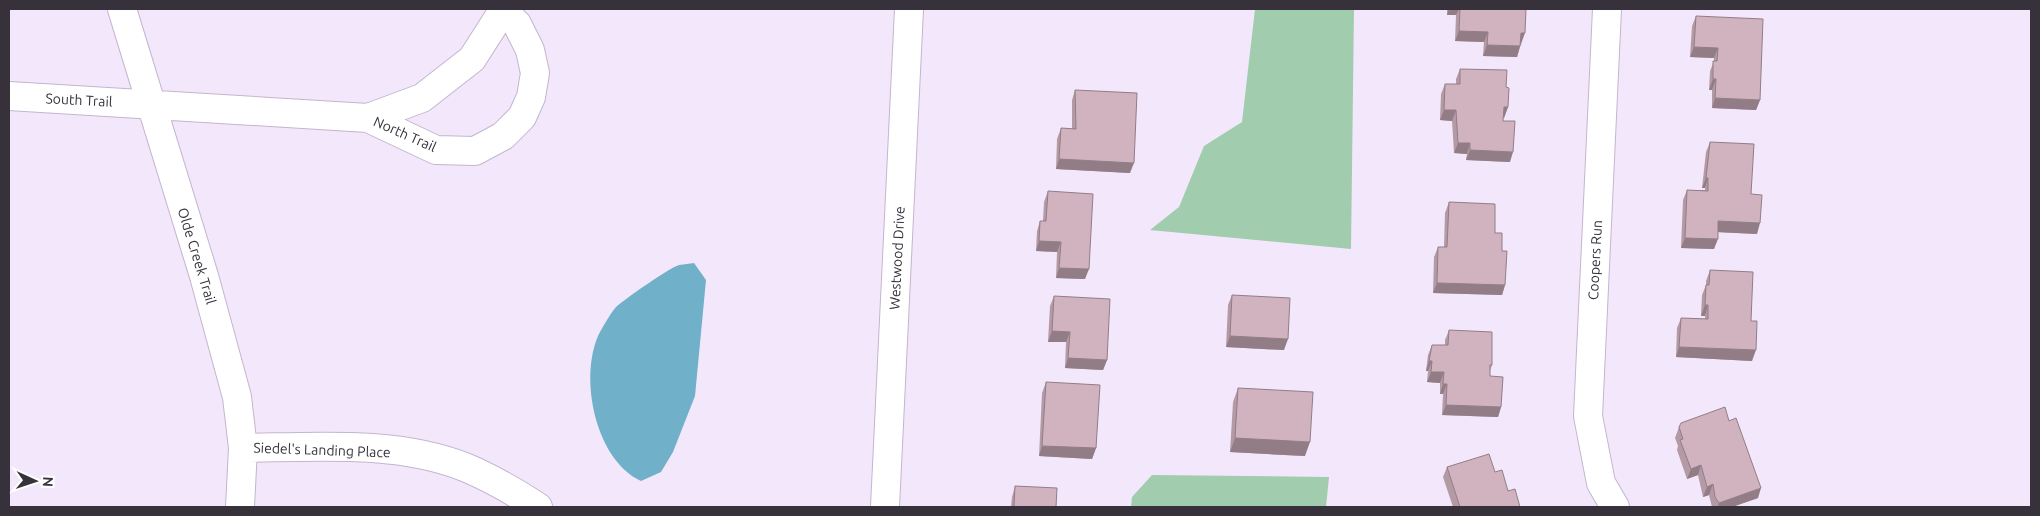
<svg xmlns="http://www.w3.org/2000/svg" width="2040" height="516" viewBox="0 0 2040 516" font-family="Ubuntu,sans-serif">
  <style>
    .green { fill: #a1ccae }
    .water { fill: #71b0c9 }
    .lines { fill: none; stroke-linecap: round; stroke-linejoin: round }
    .minor-casing { stroke: #c3b5ce; stroke-width: 30 }
    .tertiary-casing { stroke: #c3b5ce; stroke-width: 30 }
    .minor { stroke: #fff; stroke-width: 28 }
    .tertiary { stroke: #fff; stroke-width: 28 }
    .wall { fill: #b49aa5 }
    .shaded-wall { fill: #927d86 }
    .building { fill: #d1b3c0; stroke: #927d86 }
    .labels { text-anchor: middle; dominant-baseline: central; stroke-width: 4; stroke-linejoin: round; paint-order: stroke }
    .street-label { font-size: 14px; fill: #36313b; stroke: #fff }
  </style>
  <rect width="100%" height="100%" fill="#f3e7fc"/>
  <!-- green -->
  <path class="green" d="M1255 9H1354L1351 249 1150 230 1179 207 1204 146 1242 122Z
    M1152 475 1329 477 1326 507H1131L1132 497Z"/>
  <!-- water -->
  <path class="water" d="M694 263 706 280 695 396 673 452 661 472 641 481C596 460 579 380 598 336 602 328 610 314 616 307 625 299 669 268 679 265 684 264 690 264 694 263Z"/>
  <g class="lines">
    <!-- minor casing -->
    <g class="minor-casing">
      <path id="minor" d="M122 9 204 276 237 397 243 448 240 507
        M1607 9 1588 416 1601 483 1615 507
        M9 96 368 118 422 98 472 59 504 9
        M368 118 436 150 475 151 503 136 522 117 531 97 535 73 530 50 517 24 503 11
        M243 448C316 447 398 440 467 468 493 479 515 492 538 507"/>
    </g>
    <!-- tertiary casing -->
    <g class="tertiary-casing">
      <path id="tertiary" d="M885 507 909 9"/>
    </g>
    <!-- minor -->
    <use href="#minor" class="minor"/>
    <!-- tertiary -->
    <use href="#tertiary" class="tertiary"/>
  </g>
  <!-- wall -->
  <path class="wall" d="M1447 9H1526L1521 44 1517 57 1483 56 1484 42 1455 41 1456 15H1447Z
    M1696 16 1760 100 1756 110 1712 108V90H1709L1710 71 1714 61V58L1690 57 1692 26Z
    M1460 69 1506 87 1508 107 1504 118H1503V121L1510 162 1466 160 1467 154 1454 153 1452 121 1440 120 1441 94 1445 84H1456V79Z
    M1075 90 1130 173 1056 169 1057 139 1061 128 1072 129V100Z
    M1710 142 1751 194 1757 234 1718 232 1714 249 1681 248 1683 200 1687 190H1705V188H1702L1706 152Z
    M1048 191 1085 279 1056 278 1057 252 1036 251 1037 231 1040 221H1043L1044 202Z
    M1449 202 1495 233 1502 251 1505 285 1502 295 1433 293 1434 257 1438 247H1444L1445 213Z
    M1710 270 1751 321 1752 361 1676 357 1677 328 1681 318 1705 319V316H1701L1702 295 1706 285V281Z
    M1232 295 1284 350 1226 347 1228 305Z
    M1054 296 1107 360 1103 370 1065 368 1066 342H1048L1050 306Z
    M1449 330 1492 365 1490 371V376L1501 407 1498 417 1442 415 1443 394H1440V383L1427 382 1428 371H1426L1428 355 1432 345H1445V340Z
    M1046 382 1096 448 1092 459 1039 456 1042 393Z
    M1238 388 1305 456 1230 452 1233 402Z
    M1679 427 1758 498 1732 507H1712L1709 495 1703 497 1698 475 1687 479 1677 450 1678 446 1675 438Z
    M1447 467 1495 472 1520 507H1453L1443 477Z
    M1015 486 1056 507H1011L1012 497Z"/>
  <!-- shaded-wall -->
  <path class="shaded-wall" d="M1449 9H1459L1456 15H1447Z
    M1459 31 1488 32 1484 42 1455 41Z
    M1521 33H1525L1521 44 1517 43Z
    M1487 45 1520 46 1517 57 1483 56Z
    M1694 47 1718 48 1714 58 1690 57Z
    M1713 79H1716L1712 90H1709Z
    M1715 98 1760 100 1756 110 1712 108Z
    M1504 107H1508L1504 118 1500 117Z
    M1444 110H1456L1452 121 1440 120Z
    M1458 143H1470L1467 154 1454 153Z
    M1470 150 1513 152 1510 162 1466 160Z
    M1059 159 1134 163 1130 173 1056 169Z
    M1706 178H1708L1705 188H1702Z
    M1718 221 1760 223 1757 234 1715 232Z
    M1685 238 1718 239 1714 249 1681 248Z
    M1039 241 1061 242 1057 252 1036 251Z
    M1059 268 1089 269 1085 279 1056 278Z
    M1437 283 1505 285 1502 295 1433 293Z
    M1705 305H1708L1705 316H1701Z
    M1052 331 1070 332 1066 342H1048Z
    M1230 336 1288 339 1284 350 1226 347Z
    M1679 347 1756 350 1752 361 1676 357Z
    M1068 358 1107 360 1103 370 1065 368Z
    M1429 361H1432L1428 371H1426Z
    M1431 372H1444L1440 383 1427 382Z
    M1443 384H1447L1443 394H1440Z
    M1446 405 1501 407 1498 417 1442 415Z
    M1235 438 1310 442 1305 456 1230 452Z
    M1042 446 1096 448 1092 459 1039 456Z
    M1701 465 1698 475 1687 479 1691 469Z
    M1713 484 1709 495 1703 497 1707 487Z
    M1761 488 1758 498 1732 507H1718L1719 503Z"/>
  <!-- building -->
  <path class="building" d="M1460 9H1526L1525 33H1521L1520 46 1487 45 1488 32 1459 31Z
    M1696 16 1763 19 1760 100 1715 98 1716 79H1713V61H1717L1718 48 1694 47Z
    M1460 69 1507 70 1506 87 1509 88 1508 107H1504L1503 121H1515L1513 152 1470 150V143H1458L1456 110H1444L1445 84H1460Z
    M1075 90 1137 93 1134 163 1059 159 1061 128 1076 129Z
    M1710 142 1754 144 1751 194 1762 195 1760 223 1718 221V239L1685 238 1687 190 1708 191V178H1706Z
    M1048 191 1093 194 1089 269 1059 268 1061 242 1039 241 1040 221H1046Z
    M1449 202 1495 204V233H1502V251H1507L1505 285 1437 283 1438 247H1447Z
    M1710 270 1753 272 1751 321H1757L1756 350 1679 347 1681 318 1708 319V305H1705L1706 285H1709Z
    M1232 295 1290 298 1288 339 1230 336Z
    M1054 296 1110 299 1107 360 1068 358 1070 332 1052 331Z
    M1449 330 1492 332V365H1490V376L1503 377 1501 407 1446 405 1447 384H1443L1444 372H1431L1432 361H1429L1432 345H1448Z
    M1046 382 1100 385 1096 448 1042 446Z
    M1238 388 1313 392 1310 442 1235 438Z
    M1725 407 1729 421 1736 418 1761 488 1719 503 1715 497 1713 484 1707 487 1701 465 1691 469 1680 440 1683 439 1679 427 1681 423Z
    M1489 454 1495 472 1502 470 1508 491 1515 489 1520 507H1460L1447 467Z
    M1015 486 1057 488 1056 507H1014Z"/>
  <g class="labels">
    <!-- street labels -->
    <g class="street-label">
      <text transform="translate(79 100) rotate(3)">South Trail</text>
      <text transform="translate(405 134) rotate(24)">North Trail</text>
      <text transform="translate(197 256) rotate(73)">Olde Creek Trail</text>
      <text transform="translate(897 258) rotate(-87)">Westwood Drive</text>
      <text transform="translate(1595 260) rotate(-87)">Coopers Run</text>
      <text transform="translate(322 450) rotate(2)">Siedel's Landing Place</text>
    </g>
  </g>
  <!-- border -->
  <rect width="2040" height="516" fill="none" stroke="#36313b" stroke-width="20"/>
  <!-- north arrow -->
  <g transform="translate(35 481) rotate(93)" stroke="#ffffff" stroke-width="4" paint-order="stroke">
  <path d="M0-4L9 19L0 12L-9 19Z" fill="#36313b"/>
  <text y="-8" font-size="14" font-weight="bold" text-anchor="middle" fill="#36313b">N</text>
  </g>
</svg>
